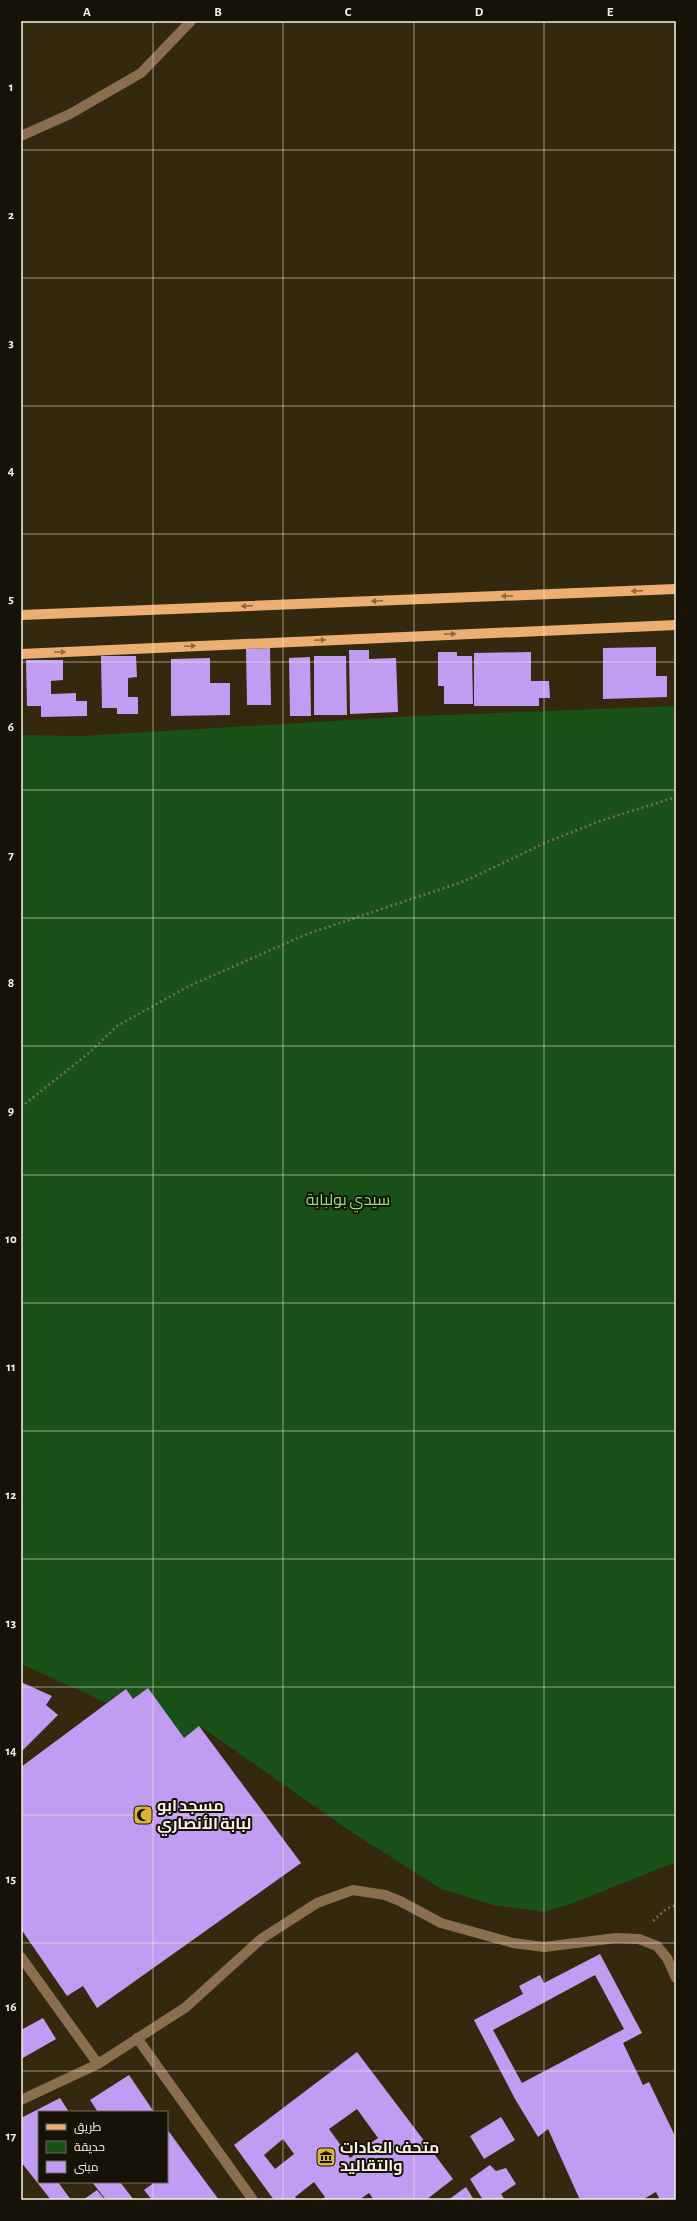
<svg xmlns="http://www.w3.org/2000/svg" width="697" height="2221" viewBox="0 0 697 2221" font-family="'Alegreya Sans',Cairo,sans-serif">
  <style>
    .green { fill: #195118 }
    .building { fill: #c09cf2; fill-rule: evenodd }
    .lines { fill: none; stroke-linecap: round; stroke-linejoin: round }
    .path { stroke: #786e57; stroke-width: 2.5; stroke-dasharray: 2 3; stroke-linecap: butt }
    .minor { stroke: #8b6d50; stroke-width: 10 }
    .major { stroke: #ecaf71; stroke-width: 10 }
    .oneway { fill: #8c6842 }
    .grid { fill: none; stroke: #f9f1e2; stroke-width: 1; stroke-opacity: 0.55 }
    .labels { text-anchor: middle; dominant-baseline: central; stroke-width: 4; stroke-linejoin: round; paint-order: stroke }
    .park-label { font-size: 16px; fill: #86e182; stroke: #171208 }
    .poi-label { font-size: 16px; font-weight: bold; fill: #f9f1e2; stroke: #171208; text-anchor: start }
    .neatline { fill: none; stroke: #f9f1e2; stroke-width: 1.5 }
    .grid-label { font-size: 13px; text-anchor: middle; font-weight: bold; fill: #f9f1e2 }
  </style>
  <rect width="100%" height="100%" fill="#34290f"/>
  <!-- green -->
  <path class="green" d="M676 706V1862L571 1904 544 1912 494 1905 441 1889 347 1829 200 1726 184 1738 148 1689 133 1699 125 1689 107 1703 21 1664V735L81 736 417 716Z"/>
  <!-- building -->
  <path class="building" d="M656 647V676H667V697L603 699V648Z
    M270 648 271 705H247L246 649Z
    M349 650H369V659L396 658 398 712 350 714Z
    M438 652H457V656H472L473 704H444V686H438Z
    M531 652V681H549L550 698H539V706H474V653Z
    M101 656H136L137 677 128 678V697H138V714H117V708H102Z
    M314 656H346L347 715H314Z
    M310 657 311 716H290L289 658Z
    M210 658V683H230V715L171 716V659Z
    M26 660H63V680L51 681V694L76 693V701H87V716L41 717V706H27Z
    M21 1682 52 1696 46 1705 58 1715 21 1752Z
    M148 1688 184 1738 199 1726 301 1863 97 2008 83 1986 67 1996 21 1929V1767L126 1689 133 1699Z
    M600 1954 642 2033 623 2043 643 2085 649 2082 676 2138V2200H660L656 2192 642 2200H580L548 2129 538 2137 515 2099 474 2020 523 1994 519 1986 540 1975 544 1983ZM595 1975 624 2029 522 2083 493 2030Z
    M43 2018 56 2039 21 2059V2030Z
    M357 2052 453 2179 426 2200H374L369 2193 359 2200H321L325 2197 314 2182 295 2197 297 2200H274L234 2145ZM357 2109 378 2138 350 2158 329 2129ZM283 2139 294 2154 275 2169 264 2155Z
    M129 2075 154 2112H98L90 2100Z
    M60 2098 69 2112H39V2182H58L71 2200H51L21 2162V2118Z
    M501 2117 515 2140 484 2159 470 2136Z
    M167 2129 188 2158 219 2200H152L144 2190 155 2182H167Z
    M490 2165 496 2171 506 2168 516 2184 501 2194 505 2200H483L470 2179Z
    M92 2182H120L134 2200H106Z
    M466 2187 474 2200H448Z
    M97 2190 105 2200H83Z"/>
  <g class="lines">
    <!-- path -->
    <path class="path" d="M21 1107 90 1052 117 1026 189 986 307 934 465 881 547 842 600 821 676 797
      M653 1921 666 1909 676 1905"/>
    <!-- minor -->
    <path class="minor" d="M21 136 70 114 141 73 191 21
      M21 1957 98 2064
      M137 2038 253 2200
      M21 2100 98 2064 186 2007 261 1939 317 1903 353 1890 385 1895 400 1901 441 1923 513 1943 544 1947 616 1938 639 1939 657 1946 667 1958 676 1978"/>
    <!-- major -->
    <path class="major" d="M21 615 676 589
      M21 654 676 625"/>
  </g>
  <!-- one-way arrows -->
  <defs><path id="oneway-solid" d="M-6-.8H1V-3.2L6.5 0L1 3.2V.8H-6Z"/></defs>
  <g class="oneway">
    <use href="#oneway-solid" transform="translate(637 591) rotate(178)"/>
    <use href="#oneway-solid" transform="translate(507 596) rotate(178)"/>
    <use href="#oneway-solid" transform="translate(377 601) rotate(178)"/>
    <use href="#oneway-solid" transform="translate(247 606) rotate(178)"/>
    <use href="#oneway-solid" transform="translate(450 634) rotate(-2)"/>
    <use href="#oneway-solid" transform="translate(320 640) rotate(-3)"/>
    <use href="#oneway-solid" transform="translate(190 646) rotate(-3)"/>
    <use href="#oneway-solid" transform="translate(60 652) rotate(-3)"/>
  </g>
  <!-- grid -->
  <path class="grid" d="M153 21V2112M283 21V2200M414 21V2200M544 21V2200M21 150H676M21 278H676M21 406H676M21 534H676M21 662H676M21 790H676M21 918H676M21 1046H676M21 1175H676M21 1303H676M21 1431H676M21 1559H676M21 1687H676M21 1815H676M21 1943H676M21 2071H676M153 2182V2200"/>
  <!-- icons -->
  <defs>
    <g id="mosque-square" transform="scale(1)"><rect x="-9" y="-9" width="18" height="18" rx="4" fill="#dbb233" stroke="#171208"/><path d="M3.5-4.9A6 6 0 1 0 3.5 4.9A5 5 0 1 1 3.5-4.9Z" fill="#111"/></g>
    <g id="museum-square" transform="scale(1)"><rect x="-9" y="-9" width="18" height="18" rx="4" fill="#dbb233" stroke="#171208"/><path d="M0-6L6-3V-2H-6V-3ZM-5-1h2V3h-2ZM-1-1h2V3h-2ZM3-1h2V3H3ZM-6 4H6V6H-6Z" fill="#111"/></g>
  </defs>
  <g fill-rule="evenodd">
    <use href="#mosque-square" x="143" y="1815"/>
    <use href="#museum-square" x="326" y="2157"/>
  </g>
  <g class="labels">
    <!-- park labels -->
    <g class="park-label">
      <text x="348" y="1200">سيدي بولبابة</text>
    </g>
    <!-- poi labels -->
    <g class="poi-label">
      <text x="157" y="1806">مسجد ابو<tspan x="157" dy="18">لبابة الأنصاري</tspan></text>
      <text x="340" y="2148">متحف العادات<tspan x="340" dy="18">والتقاليد</tspan></text>
    </g>
  </g>
  <!-- border -->
  <rect width="697" height="2221" fill="none" stroke="#171208" stroke-width="44"/>
  <!-- legend -->
  <rect x="38" y="2111" width="130" height="72" fill="#171208" stroke="#716b5f"/>
  <rect x="46" y="2124" width="20" height="6" fill="#ecaf71" stroke="#716b5f"/>
  <text x="74" y="2131" font-size="12" fill="#f9f1e2">طريق</text>
  <rect x="46" y="2141" width="20" height="12" fill="#195118" stroke="#716b5f"/>
  <text x="74" y="2151" font-size="12" fill="#f9f1e2">حديقة</text>
  <rect x="46" y="2161" width="20" height="12" fill="#c09cf2" stroke="#716b5f"/>
  <text x="74" y="2171" font-size="12" fill="#f9f1e2">مبنى</text>
  <rect x="22" y="22" width="653" height="2177" class="neatline"/>
  <g class="grid-label">
    <text x="87" y="16">A</text>
    <text x="218" y="16">B</text>
    <text x="348" y="16">C</text>
    <text x="479" y="16">D</text>
    <text x="610" y="16">E</text>
    <text x="11" y="91">1</text>
    <text x="11" y="219">2</text>
    <text x="11" y="347">3</text>
    <text x="11" y="475">4</text>
    <text x="11" y="603">5</text>
    <text x="11" y="731">6</text>
    <text x="11" y="859">7</text>
    <text x="11" y="987">8</text>
    <text x="11" y="1115">9</text>
    <text x="11" y="1243">10</text>
    <text x="11" y="1371">11</text>
    <text x="11" y="1499">12</text>
    <text x="11" y="1627">13</text>
    <text x="11" y="1755">14</text>
    <text x="11" y="1883">15</text>
    <text x="11" y="2011">16</text>
    <text x="11" y="2140">17</text>
  </g>
</svg>
